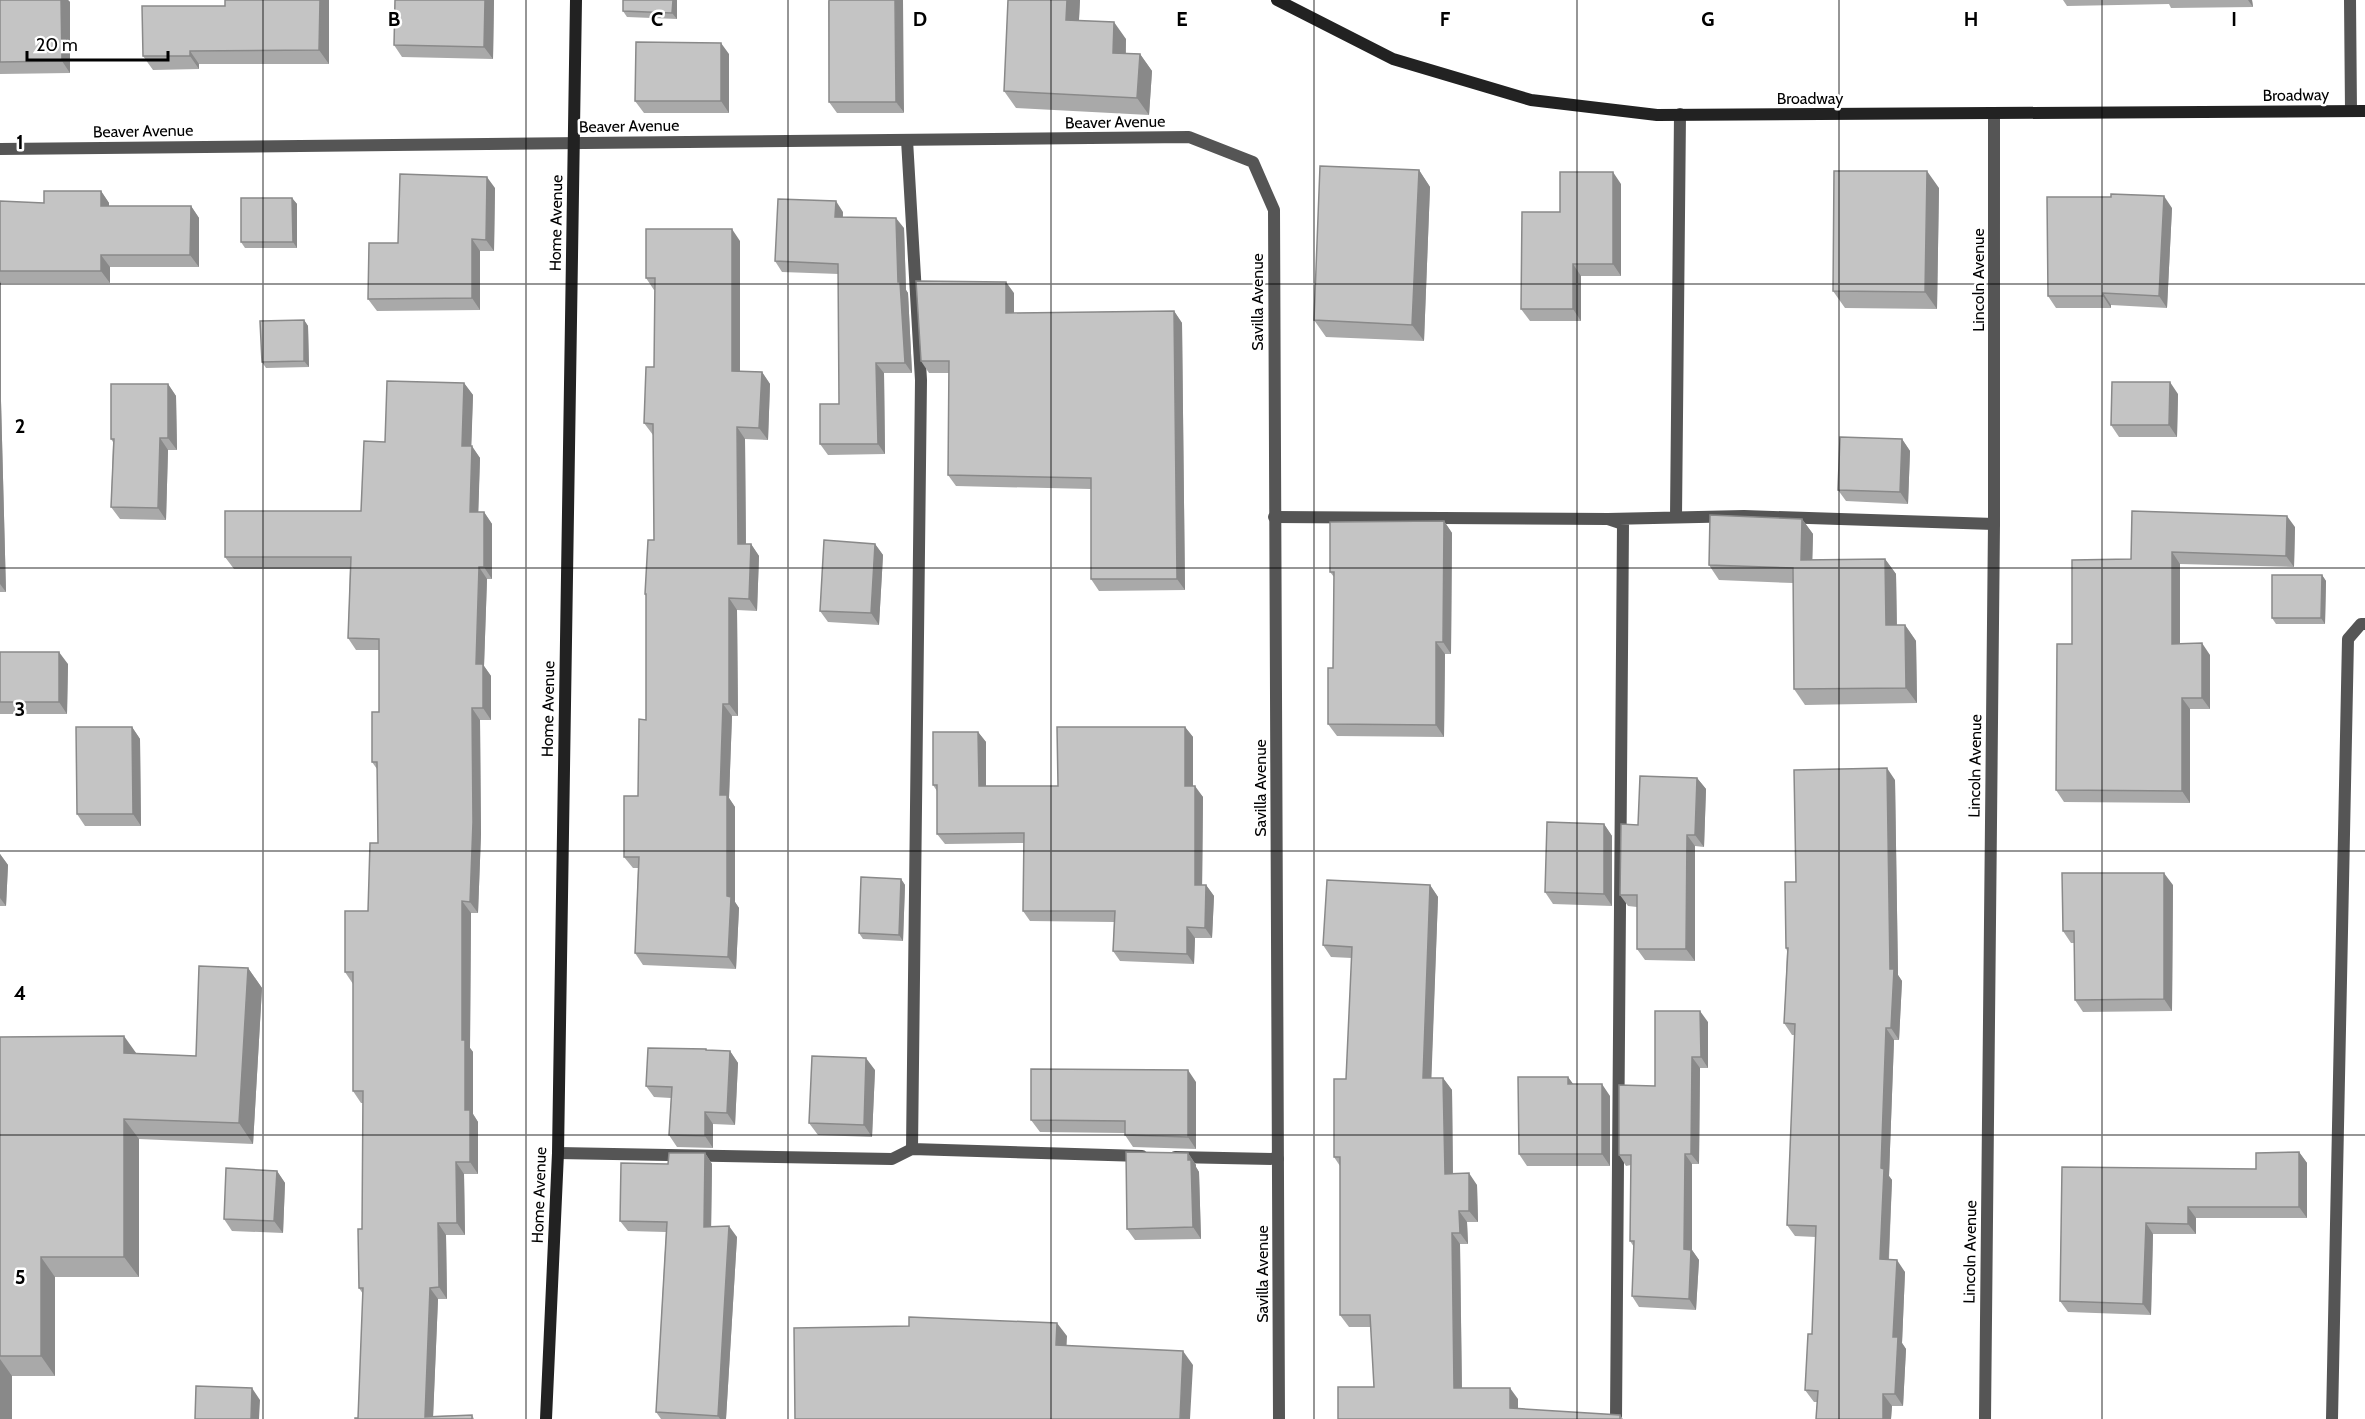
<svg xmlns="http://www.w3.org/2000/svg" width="2365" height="1419" viewBox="0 0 2365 1419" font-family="Cabin,sans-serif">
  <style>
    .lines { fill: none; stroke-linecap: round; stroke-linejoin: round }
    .lane { stroke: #555; stroke-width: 12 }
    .street { stroke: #555; stroke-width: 12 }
    .secondary { stroke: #222; stroke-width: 12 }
    .wall { fill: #a9a9a9 }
    .shaded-wall { fill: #898989 }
    .building { fill: #c4c4c4; stroke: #898989; stroke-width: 1.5 }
    .grid { fill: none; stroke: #000; stroke-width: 1.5; stroke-opacity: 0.55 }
    .labels { text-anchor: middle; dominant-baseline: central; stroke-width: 5; stroke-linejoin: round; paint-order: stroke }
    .street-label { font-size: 16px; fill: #000; stroke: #fff }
    .grid-label { font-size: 20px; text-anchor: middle; font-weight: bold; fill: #000; stroke: #fff; stroke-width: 5; stroke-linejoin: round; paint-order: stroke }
  </style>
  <rect width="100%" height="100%" fill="#fff"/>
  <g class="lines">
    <!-- lane -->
    <path class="lane" d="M907 140 921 380 912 1149
      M1274 517 1608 519 1744 516 1994 524
      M1676 517 1680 114
      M1608 519 1623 524 1616 1419
      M558 1153 892 1159 912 1149 1142 1156
      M1175 1157 1278 1159
      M2332 1419 2348 639 2361 624H2365"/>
    <!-- street -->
    <path class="street" d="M2350 0 2351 111
      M0 149 1189 137 1253 162 1274 210 1279 1419
      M1985 1419 1994 524V114"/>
    <!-- secondary -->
    <path class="secondary" d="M1277 0 1393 59 1531 100 1657 115 2365 111
      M546 1419 558 1153 576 0"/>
  </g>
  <!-- wall -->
  <path class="wall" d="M0 0H68L70 2V73L0 74Z
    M329 0V64H199V69L153 70 143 56 225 6Z
    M395 0H494L493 59 402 57 394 45Z
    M677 0V19L627 17 623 11Z
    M828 0 904 113H837L829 102Z
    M1008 0H1080L1079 20 1126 39V53L1140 54 1152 71 1149 115 1016 108 1004 91Z
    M2063 0H2252L2253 7 2171 8 2169 4 2067 6Z
    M729 54V113H644L635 101Z
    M1419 170 1430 187 1424 341 1326 337 1314 320Z
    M1621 184V276H1581V321H1530L1521 309 1560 212Z
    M495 188 494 251H480V310L377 311 368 299 398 243Z
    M1939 188 1937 309 1845 308 1833 291Z
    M101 191 109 203V206H191L199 218V267H110V283H1V401L6 592H0V201L44 203Z
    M292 198 297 204V248H245L241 242Z
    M2172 208 2167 308 2111 305V308H2056L2048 296Z
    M843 212V217L904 228 906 290 908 293 912 373H884L885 454 828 455 820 444 839 404V274L782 272 775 261Z
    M740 241V371L762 372 770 384 768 440 745 439 746 544H751L759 556 757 611 737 610 738 716H732L729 798 735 807V902L739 908 736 969 643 965 635 953 638 868H633L624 857 638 796 646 720V596L645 594 654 540 653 435 644 423 654 367 655 290H654L646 278Z
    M1014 293V313L1174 311 1182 323 1185 590 1099 591 1091 579V489L956 486 948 475 949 373H929L921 361Z
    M304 320 308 326 309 367 266 368 262 362Z
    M464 383 473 395 471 446 480 458 478 512H484L492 524V579H487L484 666 491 676V720H480L481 834 478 913H471L470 1048 473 1052V1114L478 1122V1174H464L465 1235H446L447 1299H438L433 1416 472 1415 474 1419H355L358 1418 363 1294 359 1288 362 1229 363 1103H361L353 1091V984L345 972 368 911 378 843 377 769 372 762 379 712V650H356L348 638 350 569H234L225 557 361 511 385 442Z
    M168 384 176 396 177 450H168L166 520 120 519 111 507 113 442 111 439Z
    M2178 394 2177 437H2119L2111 425Z
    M1902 439 1910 451 1908 504 1846 501 1838 490Z
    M1802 519 1813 534 1812 560 1885 559 1896 574 1897 625H1905L1916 641 1917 703 1805 705 1794 689 1793 583 1719 580 1709 565Z
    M1444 521 1452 533 1451 654H1445L1444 737 1337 736 1328 724 1333 668 1334 577 1330 572Z
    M2295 527 2294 567 2180 564V644L2210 655V709H2190V803L2064 802 2056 790 2072 644 2131 559Z
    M875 544 883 555 879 625 828 622 820 611Z
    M2322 575 2326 581 2325 624H2276L2272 618Z
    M0 652 68 664 67 714H0Z
    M132 727 140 739 141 826H85L77 814Z
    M1185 727 1193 737V786L1203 797 1202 885H1206L1214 896 1212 938H1195L1194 964 1120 961 1113 951 1114 922 1030 921 1023 911 1024 843 945 844 937 834V791L933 785 978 732 986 742V786H1058Z
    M1697 778 1706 789 1704 847 1695 846V961L1645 960 1637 949V907L1628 906 1620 895Z
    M1895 780 1898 975 1902 981 1899 1040H1894L1889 1176 1892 1180 1889 1260 1905 1272 1902 1343 1906 1349 1903 1406H1892L1891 1419H1816L1817 1402H1814L1805 1390 1812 1334 1816 1237 1795 1236 1787 1225 1795 1035H1792L1784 1023 1787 951 1786 948 1796 882Z
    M1604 824 1612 836V906L1553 904 1545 892Z
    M0 854 8 865 6 906H0Z
    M901 879 905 885 903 941 863 939 859 933Z
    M1430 885 1438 897 1431 1078H1443L1452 1090 1453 1173 1477 1185 1478 1222H1467L1468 1244H1460L1462 1388 1518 1399V1409L1620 1415 1623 1419H1338L1374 1387 1371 1327H1349L1340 1315V1166L1334 1157 1346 1079 1352 958 1331 957 1323 945Z
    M2173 885 2172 1011 2083 1012 2075 1000 2074 943H2071L2063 931Z
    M248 968 262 988 253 1144 139 1139V1277H55V1376H12L0 1419V1037L136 1054 196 1056Z
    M1708 1022V1068H1700L1699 1164H1692V1250L1699 1260 1696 1310 1639 1307 1632 1296 1634 1247 1630 1241 1631 1165 1626 1166 1619 1155Z
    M706 1049 707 1050 730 1051 738 1063 735 1125 713 1124V1148L677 1147 669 1135 671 1098 654 1097 646 1086Z
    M875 1070 872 1137 818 1135 809 1123Z
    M1568 1077 1573 1084 1610 1096V1166H1527L1519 1154Z
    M1196 1082V1149L1133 1147 1125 1135V1133L1040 1132 1031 1120Z
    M2299 1152 2307 1163V1218H2196V1234H2153L2151 1315 2068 1312 2060 1301 2062 1167 2256 1169Z
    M705 1153 712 1164 711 1226 737 1237 726 1419H661L656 1412 666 1232 628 1231 620 1221 668 1164Z
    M1188 1153 1196 1165V1167L1199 1172 1201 1239 1135 1240 1127 1229Z
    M277 1171 285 1183 283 1233 232 1231 224 1219Z"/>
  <!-- shaded-wall -->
  <path class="shaded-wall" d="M61 0H68L70 2V73L62 61Z
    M320 0H329V64L319 50Z
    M485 0H494L493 59 484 47Z
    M673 0H677V19L672 13Z
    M895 0H903L904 113 896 102Z
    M1067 0H1080L1078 37 1066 20Z
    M2248 0H2252L2253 7Z
    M1114 22 1126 39 1125 70 1113 53Z
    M721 43 729 54V113L721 101Z
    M190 51 199 64V69L190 56Z
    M1140 54 1152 71 1149 115 1137 98Z
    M1419 170 1430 187 1424 341 1412 325Z
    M1927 171 1939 188 1937 309 1925 292Z
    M1613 172 1621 184V276L1613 264Z
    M487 177 495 188 494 251 486 240Z
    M101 191 109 203V218L101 206Z
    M2164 196 2172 208 2167 308 2159 296Z
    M292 198 297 204V248L293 242Z
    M836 201 843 212 842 228 835 217Z
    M191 206 199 218V267L190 255Z
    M896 218 904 228 906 290 908 293 912 373 905 363 898 282Z
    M732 229 740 241V382L732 371Z
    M472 239 480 251V310L472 298Z
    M101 255 110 267V283L101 271Z
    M1573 264 1581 276V321L1573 309Z
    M0 281 1 283V401L6 592 0 584Z
    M1006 282 1014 293V325L1006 313Z
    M2103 293 2111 305V308L2103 296Z
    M1174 311 1182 323 1185 590 1177 579Z
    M304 320 308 326 309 367 304 361Z
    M876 363 884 373 885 454 878 444Z
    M762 372 770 384 768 440 759 428Z
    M2170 382 2178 394 2177 437 2169 425Z
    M464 383 473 395 471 457 462 446Z
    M168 384 176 396 177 450 168 438Z
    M737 427 745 439 746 556 738 544Z
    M160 438 168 450 166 520 158 508Z
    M1902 439 1910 451 1908 504 1900 492Z
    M472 446 480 458 478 524 470 512Z
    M484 512 492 524V579L484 567Z
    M2287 516 2295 527 2294 567 2286 556Z
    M1802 519 1813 534 1812 576 1801 560Z
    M1444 521 1452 533 1451 654 1443 642Z
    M751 544 759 556 757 611 749 599Z
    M875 544 883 555 879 625 871 613Z
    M2172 552 2180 564V655L2172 644Z
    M1885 559 1896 574 1897 641 1886 625Z
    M479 567 487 579 484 666 491 676V720L483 708 476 664Z
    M2322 575 2326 581 2325 624 2321 618Z
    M729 598 737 610 738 716 729 704Z
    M1905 625 1916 641 1917 703 1906 688Z
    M1436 642 1445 654 1444 737 1436 725Z
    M2202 643 2210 655V709L2202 698Z
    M59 652 68 664 67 714 59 702Z
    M2182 698 2190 709V803L2182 791Z
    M723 704 732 716 729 798 735 807V902L739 908 736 969 728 957 727 896 720 795Z
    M472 708 480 720 481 834 478 913 470 902Z
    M132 727 140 739 141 826 133 814Z
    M1185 727 1193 737V797L1185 786Z
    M978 732 986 742V796L979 786Z
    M1887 768 1895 780 1898 975 1902 981 1899 1040 1891 1028Z
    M1697 778 1706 789 1704 847 1695 835Z
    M1195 786 1203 797 1202 895 1195 885Z
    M1604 824 1612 836V906L1604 894Z
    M1687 835 1695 846V961L1686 949Z
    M0 854 8 865 6 906 0 898Z
    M2164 873 2173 885 2172 1011 2164 999Z
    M901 879 905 885 903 941 899 935Z
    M1206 885 1214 896 1212 938 1205 928Z
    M1430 885 1438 897 1431 1090 1423 1078Z
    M462 901 471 913 470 1048 473 1052V1114L478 1122V1174L470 1162 465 1110 462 1040Z
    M1187 927 1195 938 1194 964 1187 954Z
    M248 968 262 988 253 1144 239 1123Z
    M1700 1011 1708 1022V1068L1701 1057Z
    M1886 1028 1894 1040 1889 1176 1892 1180 1888 1271 1880 1259 1881 1168Z
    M124 1036 139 1057 124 1053Z
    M730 1051 738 1063 735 1125 727 1113Z
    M1692 1057 1700 1068 1699 1164 1691 1154Z
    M866 1058 875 1070 872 1137 864 1125Z
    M1188 1070 1196 1082V1149L1188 1137Z
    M1568 1077 1576 1088 1568 1084Z
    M1443 1078 1452 1090 1453 1185 1445 1174Z
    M1602 1084 1610 1096V1166L1602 1154Z
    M705 1112 713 1124V1148L705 1136Z
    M124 1119 139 1139V1277L124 1257Z
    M2299 1152 2307 1163V1218L2299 1207Z
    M705 1153 712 1164 711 1237 704 1227Z
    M1188 1153 1196 1165V1167L1199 1172 1201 1239 1193 1227Z
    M1685 1154 1692 1164V1250L1699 1260 1696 1310 1689 1299 1684 1249Z
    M456 1162 464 1174 465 1235 457 1223Z
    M277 1171 285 1183 283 1233 274 1221Z
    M1469 1173 1477 1185 1478 1222 1469 1211Z
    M2188 1207 2196 1218V1234L2188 1224Z
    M1459 1211 1467 1222 1468 1244 1460 1233Z
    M438 1223 446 1235 447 1299 439 1287Z
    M2146 1223 2153 1234 2151 1315 2143 1304Z
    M729 1226 737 1237 726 1419H720L718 1416Z
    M1452 1233 1460 1244 1462 1399 1454 1388Z
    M41 1257 55 1277V1376L41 1356Z
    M1897 1260 1905 1272 1902 1343 1906 1349 1903 1406 1895 1394 1893 1337Z
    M430 1288 438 1299 433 1419 425 1417Z
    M1057 1323 1067 1336 1066 1358 1056 1345Z
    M1183 1351 1193 1365 1190 1419H1180Z
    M0 1359 12 1376V1419H0Z
    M252 1388 260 1400 259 1419H251Z
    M1510 1388 1518 1399V1419L1510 1408Z
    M1883 1394 1892 1406 1891 1419H1883Z"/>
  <!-- building -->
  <path class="building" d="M0 0H61L62 61 0 62Z
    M225 0H320L319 50 190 51V56H143L142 6H225Z
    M395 0H485L484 47 394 45Z
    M623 0H673L672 13 623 11Z
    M829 0H895L896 102H829Z
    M1008 0H1067L1066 20 1114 22 1113 53 1140 54 1137 98 1004 91Z
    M636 42 721 43V101H635Z
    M1320 166 1419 170 1412 325 1314 320Z
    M1834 171H1927L1925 292 1833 291Z
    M1560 172H1613V264H1573V309H1521L1522 212H1560Z
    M400 174 487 177 486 240 472 239V298L368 299 369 243H398Z
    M44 191H101V206H191L190 255H101V271H0V201L44 203Z
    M2111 194 2164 196 2159 296 2103 293V296H2048L2047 197H2111Z
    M241 198H292L293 242H241Z
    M778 199 836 201 835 217 896 218 898 282H900L905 363H876L878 444H820V404H839L838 264 775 261Z
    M646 229H732V371L762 372 759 428 737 427 738 544H751L749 599 729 598V704H723L720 795H727V896L731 897 728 957 635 953 639 857H624V796H638L639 719 646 720V594H645L648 540H654L653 424 644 423 646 367H654L655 278H646Z
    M916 281 1006 282V313L1174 311 1177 579H1091V478L948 475 949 361H921Z
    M304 320V361L262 362 260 321Z
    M387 381 464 383 462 446H472L470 512H484V567H479L476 664H483V708H472L473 822 470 902 462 901V1040H465V1110H470V1162H456L457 1223H438L439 1287 430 1288 425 1417 472 1415V1419H355V1418H358L363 1288H359L358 1229H362L363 1091H353V972H345V911H368L370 843H378L377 762H372V712H379V639L348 638 351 557H225V511H361L364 441 385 442Z
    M2112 382H2170L2169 425H2111Z
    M111 384H168V438H160L158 508 111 507 114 439H111Z
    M1840 437 1902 439 1900 492 1838 490Z
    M2132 511 2287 516 2286 556 2172 552V644L2202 643V698H2182V791L2056 790 2057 644H2072V560L2131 559Z
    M1710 515 1802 519 1801 560 1885 559 1886 625H1905L1906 688 1794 689 1793 568 1709 565Z
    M1444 521 1443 642H1436V725L1328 724V668H1333L1334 572H1330V522Z
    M824 540 875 544 871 613 820 611Z
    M2272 575H2322L2321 618H2272Z
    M0 652H59V702H0Z
    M76 727H132L133 814H77Z
    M1057 727H1185V786H1195V885H1206L1205 928 1187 927V954L1113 951 1115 911H1023L1024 833 937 834V785H933V732H978L979 786H1058Z
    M1887 768 1890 969H1894L1891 1028H1886L1881 1168 1884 1169 1880 1259 1897 1260 1893 1337H1898L1895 1394H1883V1419H1816L1818 1391 1805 1390 1808 1334H1812L1816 1226 1787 1225 1795 1024 1784 1023 1788 948H1786L1785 882H1796L1794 770Z
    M1640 776 1697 778 1695 835H1687L1686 949H1637V895H1620L1621 824 1638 825Z
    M1547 822 1604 824V894L1545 892Z
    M2062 873H2164V999L2075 1000 2074 931H2063Z
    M861 877 901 879 899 935 859 933Z
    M1327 880 1430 885 1423 1078H1443L1445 1174 1469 1173V1211H1459L1460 1233H1452L1454 1388H1510V1408L1620 1415V1419H1338V1387H1374L1370 1315H1340V1157H1334V1079H1346L1352 947 1323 945Z
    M199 966 248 968 239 1123 124 1119V1257H41V1356H0V1037L124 1036V1053L196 1056Z
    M1655 1011H1700L1701 1057H1692L1691 1154H1685L1684 1249 1691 1250 1689 1299 1632 1296 1634 1241H1630L1631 1155H1619V1085L1655 1086Z
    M648 1048 706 1049V1050L730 1051 727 1113 705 1112V1136L669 1135 672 1087 646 1086Z
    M812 1056 866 1058 864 1125 809 1123Z
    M1031 1069 1188 1070V1137L1125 1135V1121L1031 1120Z
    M1518 1077H1568V1084H1602V1154H1519Z
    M1126 1152 1188 1153V1160H1191L1193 1227 1127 1229Z
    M2299 1152V1207H2188V1224L2146 1223 2143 1304 2060 1301 2062 1167 2256 1169V1153Z
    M669 1153H705L704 1227 729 1226 718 1416 656 1412 667 1222 620 1221 621 1163 668 1164Z
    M226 1168 277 1171 274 1221 224 1219Z
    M909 1317 1057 1323 1056 1345 1183 1351 1180 1419H795L794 1328 909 1326Z
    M196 1386 252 1388 251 1419H195Z"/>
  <!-- grid -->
  <path class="grid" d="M263 0V1419M526 0V1419M788 0V1419M1051 0V1419M1314 0V1419M1577 0V1419M1839 0V1419M2102 0V1419M0 284H2365M0 568H2365M0 851H2365M0 1135H2365"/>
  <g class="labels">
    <!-- street labels -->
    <g class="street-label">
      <text transform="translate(2296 95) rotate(-1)">Broadway</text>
      <text x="1810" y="98">Broadway</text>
      <text transform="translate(1115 122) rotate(-1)">Beaver Avenue</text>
      <text transform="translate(629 126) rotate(-1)">Beaver Avenue</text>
      <text transform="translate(143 131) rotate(-1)">Beaver Avenue</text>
      <text transform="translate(556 223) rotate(-89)">Home Avenue</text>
      <text transform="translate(1978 280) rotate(-90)">Lincoln Avenue</text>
      <text transform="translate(1257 302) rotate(-90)">Savilla Avenue</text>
      <text transform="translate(548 709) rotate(-89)">Home Avenue</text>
      <text transform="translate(1975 766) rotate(-89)">Lincoln Avenue</text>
      <text transform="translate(1260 788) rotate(-90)">Savilla Avenue</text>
      <text transform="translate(539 1195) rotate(-88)">Home Avenue</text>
      <text transform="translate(1970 1252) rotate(-89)">Lincoln Avenue</text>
      <text transform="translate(1262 1274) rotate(-90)">Savilla Avenue</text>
    </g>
  </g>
  <g class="grid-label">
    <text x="394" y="26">B</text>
    <text x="657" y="26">C</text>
    <text x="920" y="26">D</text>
    <text x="1182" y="26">E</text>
    <text x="1445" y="26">F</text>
    <text x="1708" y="26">G</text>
    <text x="1971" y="26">H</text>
    <text x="2234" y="26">I</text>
    <text x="20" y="149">1</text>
    <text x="20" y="433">2</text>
    <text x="20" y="716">3</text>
    <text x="20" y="1000">4</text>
    <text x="20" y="1284">5</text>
  </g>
  <!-- scale -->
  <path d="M27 51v9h141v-9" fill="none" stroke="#000000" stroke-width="3"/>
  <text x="36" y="51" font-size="18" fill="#000000" stroke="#ffffff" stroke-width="4.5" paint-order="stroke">20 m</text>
</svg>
